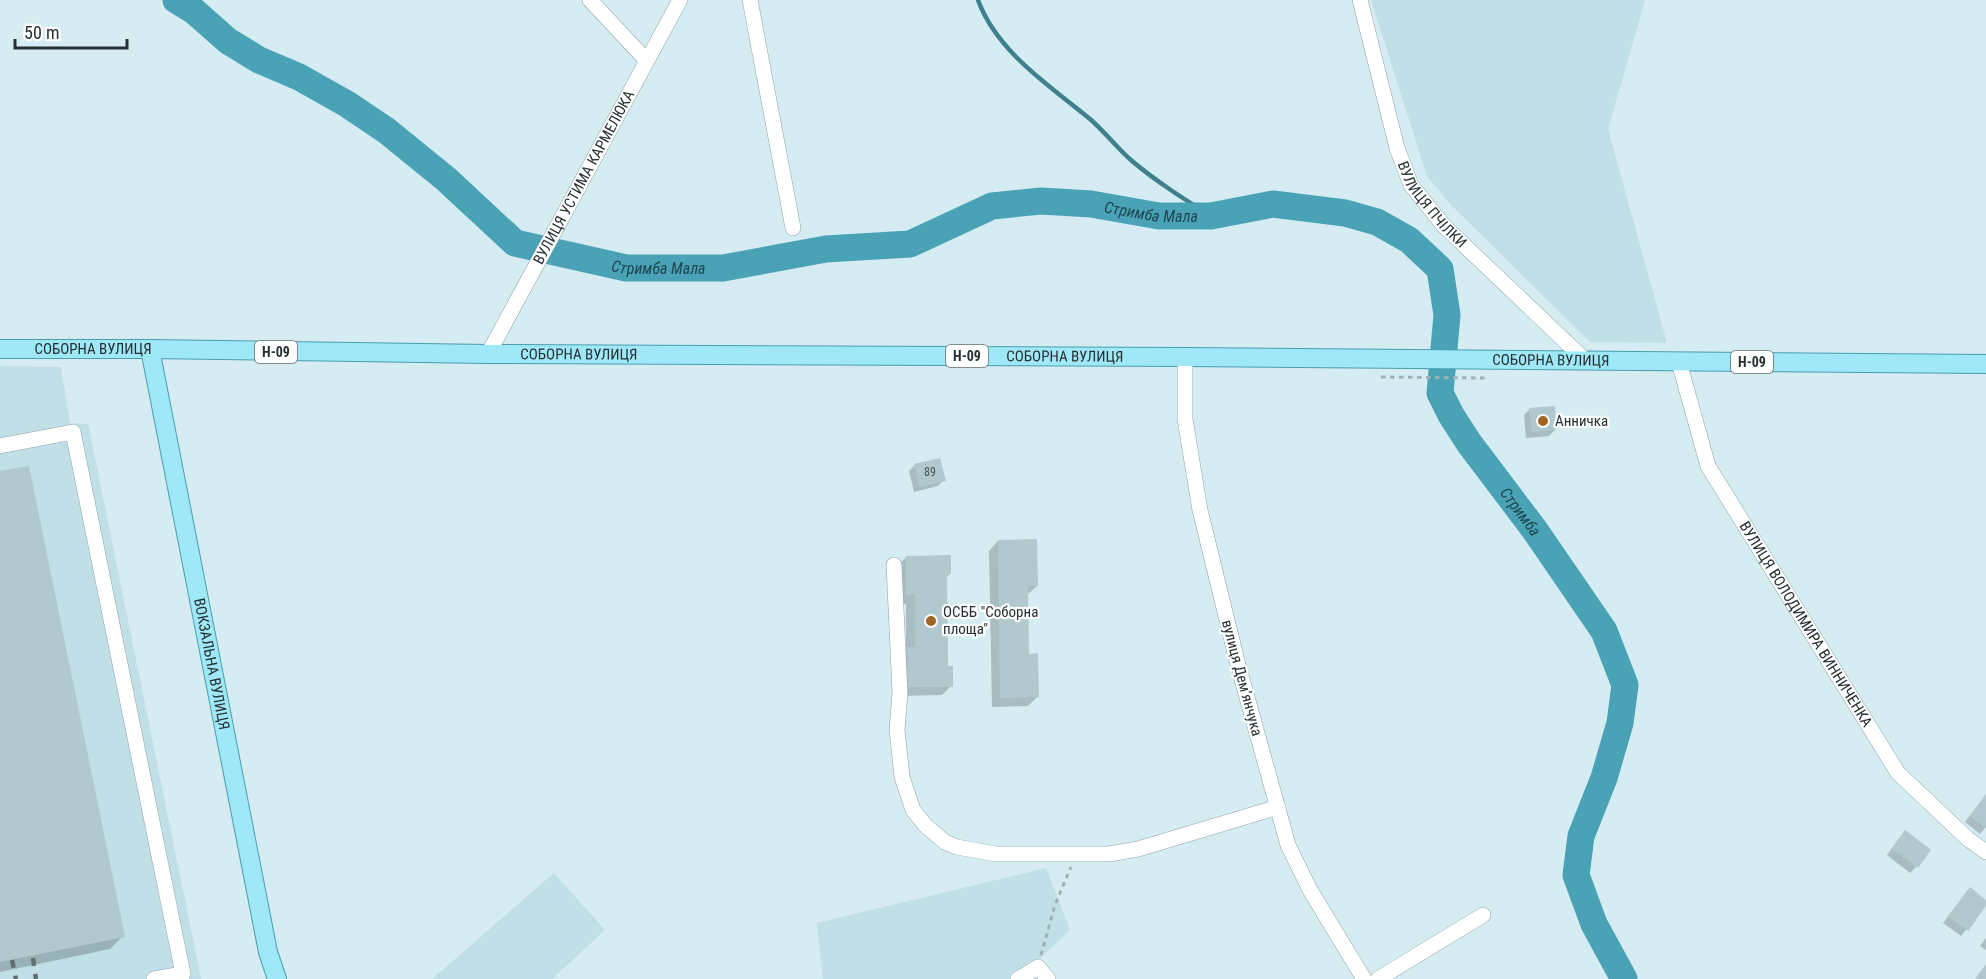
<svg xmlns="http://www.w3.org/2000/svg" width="1986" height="979" viewBox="0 0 1986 979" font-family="'Roboto Condensed',sans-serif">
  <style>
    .built { fill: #c0dfe7 }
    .shadow { fill: #0003 }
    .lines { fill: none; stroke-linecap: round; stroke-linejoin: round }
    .stream { stroke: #3f808e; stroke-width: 4.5 }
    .river { stroke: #4aa2b6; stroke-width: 27 }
    .building { fill: #b1c8ce }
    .minor-casing { stroke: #8ea4aa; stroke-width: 16 }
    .major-casing { stroke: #4a9db0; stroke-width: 20 }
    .path { stroke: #9eb1b6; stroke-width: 3; stroke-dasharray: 4.5 4.5; stroke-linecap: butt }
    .minor { stroke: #fff; stroke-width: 15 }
    .major { stroke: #9ee8f8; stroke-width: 18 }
    .rail { stroke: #606e71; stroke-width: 4.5; stroke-dasharray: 8 8; stroke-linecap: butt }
    .poi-dot { fill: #9f6523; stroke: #fff; stroke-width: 2 }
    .labels { text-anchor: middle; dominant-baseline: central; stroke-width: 4.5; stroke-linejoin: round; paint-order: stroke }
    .number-label { font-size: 12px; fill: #495558 }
    .shield { fill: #fff; stroke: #676d6f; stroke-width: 1.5 }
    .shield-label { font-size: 14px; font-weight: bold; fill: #262f31 }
    .street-label { font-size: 15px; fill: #262f31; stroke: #fff }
    .poi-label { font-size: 15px; fill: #262f31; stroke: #fff; text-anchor: start }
    .water-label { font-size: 16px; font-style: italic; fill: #1e4650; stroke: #fff }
  </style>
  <rect width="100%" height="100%" fill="#d4ecf2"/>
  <!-- built -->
  <path class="built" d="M1371 0H1645L1608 129 1667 343 1590 342 1450 204 1427 176Z
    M0 366 61 367 70 423 88 424 201 979H0Z
    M1046 868 1070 930 1019 979H823L817 923Z
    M554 873 605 930 552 979H432Z"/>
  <!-- shadow -->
  <path class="shadow" d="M1530 409 1555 430 1549 436 1526 438 1524 415Z
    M915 465 944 480 938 486 914 492 909 471Z
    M0 473 123 936 110 949 0 972Z
    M998 541 1037 586 1027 595 1028 655 1037 697 1028 706 992 707 989 551Z
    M906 557 950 574 945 578 947 667 951 686 942 695 899 696 898 658 906 650V604H898L897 567Z
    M1986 795V827L1980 834 1965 822Z
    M1899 838 1916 867 1910 873 1887 855Z
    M1970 889 1986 902V904L1961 936 1943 923Z
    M1986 938V950L1980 946Z"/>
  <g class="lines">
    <!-- stream -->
    <path class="stream" d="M978 0C997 52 1049 85 1090 119 1105 132 1117 148 1132 161 1157 182 1184 199 1211 216"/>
    <!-- river -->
    <path class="river" id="s1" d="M176 0 194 11 228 41 259 60 299 77 347 104 387 131 446 179 515 243 626 268H723L826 249 910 244 992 206 1041 201 1091 204 1159 216H1211L1273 204 1345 213 1377 222 1409 240 1440 269 1447 315 1440 393 1451 415 1469 443 1534 529 1604 631 1625 685 1620 723 1604 778 1581 836 1576 875 1594 924 1624 979"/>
  </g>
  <!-- building -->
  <path class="building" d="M1555 406 1556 430 1532 432 1529 408Z
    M940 458 946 481 920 487 914 464Z
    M29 466 125 937 0 962V471Z
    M1037 539 1038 586H1028L1029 654 1038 653 1039 697 1000 698 998 540Z
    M951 555V574H947L948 666H953V687H908L907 647H915V595H906V556Z
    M1986 794V828L1970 816Z
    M1905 830 1931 850 1918 868 1892 849Z
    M1970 887 1986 900V906L1968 931 1948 916Z
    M1986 964V979H1975Z"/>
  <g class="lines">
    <!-- minor casing -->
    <g class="minor-casing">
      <g id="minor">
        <path d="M590 0 646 60"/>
        <path d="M750 0 793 228"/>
        <path id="s2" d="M1360 0 1397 148 1411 185 1444 226 1586 361"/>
        <path id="s3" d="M488 354 680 0"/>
        <path d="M1185 357V419L1200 510 1237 661 1288 845 1310 890 1364 979"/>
        <path id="s4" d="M1679 362 1708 466 1898 773 1968 839 1986 852"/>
        <path d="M0 446 73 432 183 974 154 979"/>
        <path d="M894 565 900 693 897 730 902 777 913 810 926 826 945 842 957 847 996 854H1109L1138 849 1278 807"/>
        <path d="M1018 979 1038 967 1048 979"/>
        <path d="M1378 979 1483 915"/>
      </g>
    </g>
    <!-- major casing -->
    <g class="major-casing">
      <g id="major">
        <path id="s5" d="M0 349H150L488 354 1185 357 1986 364"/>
        <path id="s6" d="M150 349 268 952 277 979"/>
      </g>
    </g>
    <!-- path -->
    <path class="path" d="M1381 377 1486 378
      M1041 955 1055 905 1071 867"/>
    <!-- minor -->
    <use href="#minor" class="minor"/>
    <!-- major -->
    <use href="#major" class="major"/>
    <!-- rail -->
    <path class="rail" d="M33 958 36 979
      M12 960 16 979"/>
  </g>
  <!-- markers -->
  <g class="poi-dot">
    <circle cx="1543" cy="421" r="6"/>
    <circle cx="931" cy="621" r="6"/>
  </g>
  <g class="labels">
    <!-- number labels -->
    <g class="number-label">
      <text x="930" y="472">89</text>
    </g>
    <!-- shield labels -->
    <g class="shield">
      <rect x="255" y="341" width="42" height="22" rx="4.5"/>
      <rect x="946" y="345" width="42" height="22" rx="4.5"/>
      <rect x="1731" y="351" width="42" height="22" rx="4.5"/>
    </g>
    <g class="shield-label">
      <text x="276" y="352">Н-09</text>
      <text x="967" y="356">Н-09</text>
      <text x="1752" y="362">Н-09</text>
    </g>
    <!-- street labels -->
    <g class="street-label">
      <text stroke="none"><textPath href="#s3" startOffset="201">ВУЛИЦЯ УСТИМА КАРМЕЛЮКА</textPath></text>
      <text stroke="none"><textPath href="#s2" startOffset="220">ВУЛИЦЯ ПЧІЛКИ</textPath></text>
      <text stroke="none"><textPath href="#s5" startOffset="93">СОБОРНА ВУЛИЦЯ</textPath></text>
      <text stroke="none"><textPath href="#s5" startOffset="579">СОБОРНА ВУЛИЦЯ</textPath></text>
      <text stroke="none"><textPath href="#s5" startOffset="1065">СОБОРНА ВУЛИЦЯ</textPath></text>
      <text stroke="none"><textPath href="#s5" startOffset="1551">СОБОРНА ВУЛИЦЯ</textPath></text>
      <text stroke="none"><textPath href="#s4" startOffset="294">ВУЛИЦЯ ВОЛОДИМИРА ВИННИЧЕНКА</textPath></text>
      <text stroke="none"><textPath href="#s6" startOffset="321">ВОКЗАЛЬНА ВУЛИЦЯ</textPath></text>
      <text transform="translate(1242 678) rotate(75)">вулиця Демʼянчука</text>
    </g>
    <!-- poi labels -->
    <g class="poi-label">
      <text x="1555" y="421">Анничка</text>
      <text x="943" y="612">ОСББ "Соборна<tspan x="943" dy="17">площа"</tspan></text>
    </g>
    <!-- water labels -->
    <g class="water-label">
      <text stroke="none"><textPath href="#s1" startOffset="1070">Стримба Мала</textPath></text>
      <text stroke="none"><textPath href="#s1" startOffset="566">Стримба Мала</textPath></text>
      <text stroke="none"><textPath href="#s1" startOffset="1647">Стримба</textPath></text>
    </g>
  </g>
  <!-- scale -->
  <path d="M15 39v9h112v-9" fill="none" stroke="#262f31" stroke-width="3"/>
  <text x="24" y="39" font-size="18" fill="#262f31" stroke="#ffffff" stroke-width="4.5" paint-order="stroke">50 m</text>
</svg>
